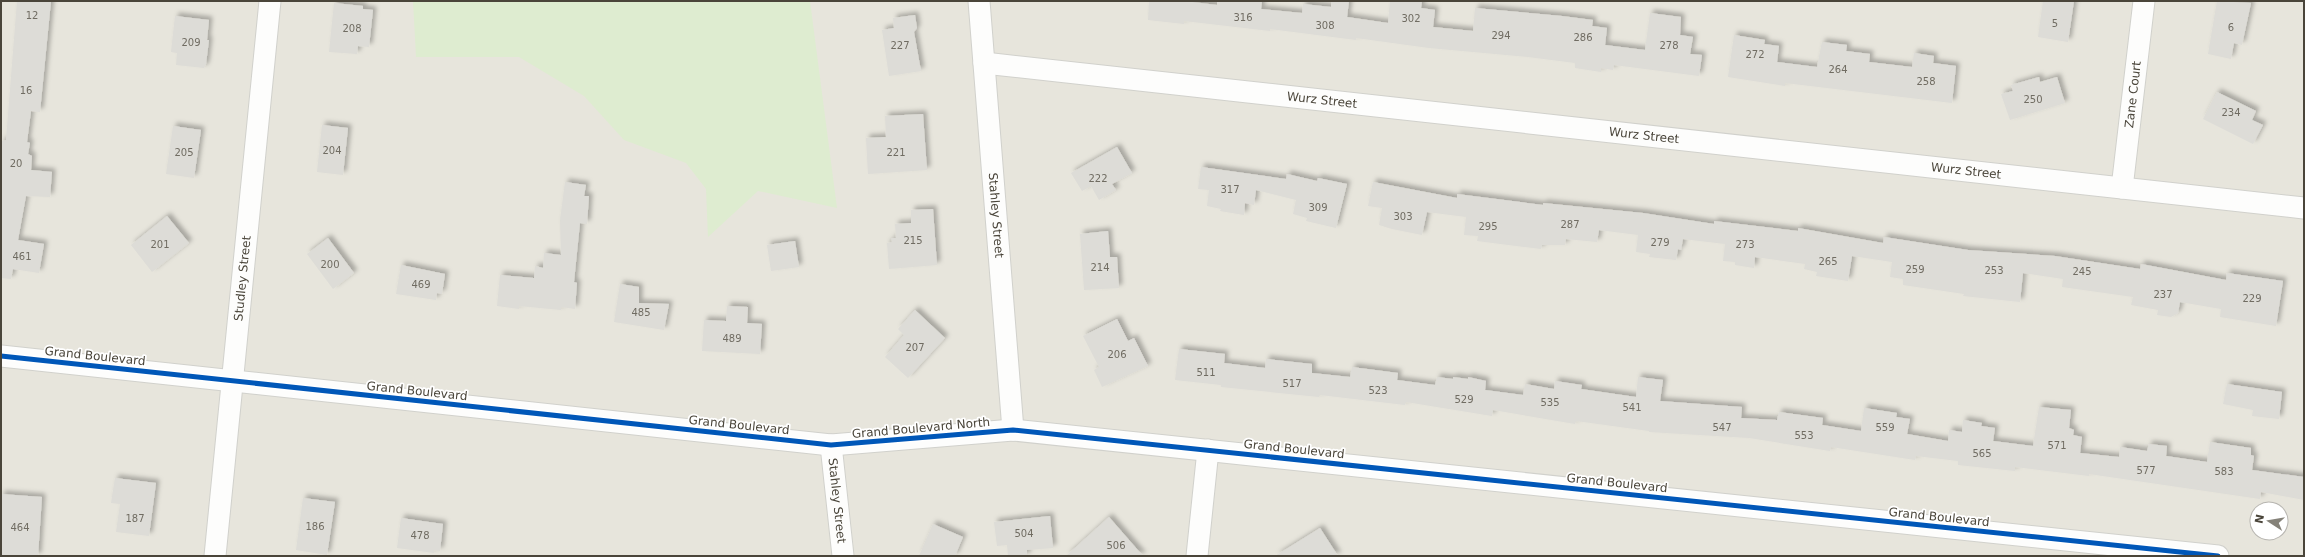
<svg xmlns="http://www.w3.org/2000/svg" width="2305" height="557" viewBox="0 0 2305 557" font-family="'DejaVu Sans',sans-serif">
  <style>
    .residential { fill: #e7e5dc; fill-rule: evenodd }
    .green { fill: #deecd0 }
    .building { fill: #dddcd7; filter: url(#shadow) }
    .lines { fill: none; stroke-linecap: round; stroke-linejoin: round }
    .minor-casing { stroke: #d1d1cc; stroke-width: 23 }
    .minor { stroke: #fdfdfc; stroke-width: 21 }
    .cycleway-casing { stroke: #fff; stroke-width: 8 }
    .cycleway { stroke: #0057b8; stroke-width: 5 }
    .labels { text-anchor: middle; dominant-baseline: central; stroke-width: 3.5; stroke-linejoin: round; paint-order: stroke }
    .number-label { font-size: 10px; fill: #706c62 }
    .street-label { font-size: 12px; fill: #4a453a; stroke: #fff }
  </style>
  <defs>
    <filter id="shadow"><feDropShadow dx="3.5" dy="-3.5" stdDeviation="2" flood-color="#0004"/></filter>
  </defs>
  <rect width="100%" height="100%" fill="#f3f3ee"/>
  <!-- residential -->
  <path class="residential" d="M1 1H2304V556H1ZM2257 509H2281V533H2257Z"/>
  <!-- green -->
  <path class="green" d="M413 1H810L837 208 758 191 708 237 706 189 686 163 624 140 584 96 519 57H416Z"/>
  <!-- building -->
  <path class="building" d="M17 1H51L40 112 31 111 27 142 30 143 28 154 32 156 31 170 52 172 50 197 26 196 18 240 44 244 39 273 13 269 11 279 1 278V148L2 141 6 140Z
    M1149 1H1184L1217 5V1H1262L1261 9 1302 13 1303 4 1331 7V1H1349L1347 17 1388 23 1390 1H1422L1421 8 1435 10 1433 27 1473 31 1475 8 1562 16 1593 20 1592 26 1607 28 1605 45 1645 50 1650 13 1681 17 1680 35 1693 37 1690 54 1702 55 1699 76 1614 65 1613 70 1601 68V72L1575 68V63L1528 57 1429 48 1356 38V40L1270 29V31L1184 21V24L1148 20Z
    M2043 1H2074L2068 42 2038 37Z
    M2217 1 2251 3 2242 45 2234 43 2231 59 2208 54Z
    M334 3 363 6V9L373 10 369 47 358 46 357 54 329 52Z
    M915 15 917 28 914 32 921 71 889 76 882 30 894 28 893 18Z
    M175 16 209 20 207 40H209L206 64 204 68 176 65 177 53 171 52Z
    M1734 35 1765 40 1764 44 1779 46 1777 62 1817 67 1822 42 1847 45 1846 51 1870 54 1869 62 1912 67 1914 53 1934 56 1933 63 1956 66 1952 103 1785 83V86L1728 77Z
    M2039 77 2040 82 2057 77 2065 103 2010 120 2001 94 2013 91 2011 85Z
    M2217 92 2256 111 2252 120 2263 125 2253 144 2203 119Z
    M923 114 927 170 868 174 866 138 886 137 885 116Z
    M322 125 348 128 343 175 317 172Z
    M173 126 201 130 194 178 166 174Z
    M1117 147 1132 173 1112 184 1116 190 1099 200 1091 186 1082 191 1071 173Z
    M1201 167 1286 179 1287 174 1317 181 1318 178 1347 184 1336 228 1306 221 1307 218 1293 214 1296 200 1256 190 1254 205 1245 203 1244 215 1220 211 1221 209 1207 206 1209 190 1198 189Z
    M565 182 586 185 584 196H589L587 224 580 223 574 282 577 283 575 309 561 307V310L519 306V309L497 306 500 275 534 278 535 266 543 268 544 253 561 255 560 220Z
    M1373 182 1457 198V194L1543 205V203L1643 213 1714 224V221L1798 231V228L1883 243 1884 237 1968 250 2055 256 2140 269 2141 264 2226 280 2227 273 2283 281 2276 326 2220 317 2221 309 2180 302 2178 313 2171 317 2157 315 2158 310 2131 305 2133 297 2062 287 2063 279 2023 273 2020 302 1963 296 1964 294 1903 285V279L1890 277 1892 262 1852 256 1848 281 1816 276 1817 272 1804 269 1805 264 1755 257 1754 268 1735 265V262L1723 261 1725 244 1683 239 1681 250 1678 249 1676 260 1649 257 1650 254 1636 252 1638 235 1599 230 1597 242 1566 239 1565 245H1542L1541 249 1477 241 1478 236 1464 235 1466 217 1427 212 1422 235 1392 229 1379 225 1382 208 1368 206Z
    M933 209 937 265 889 269 887 243 892 242 891 238H896L895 224 911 223V210Z
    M167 216 189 243 152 272 131 245Z
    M1108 231 1110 257H1117L1119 288 1084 290 1080 234Z
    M328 238 354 273 333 289 307 254Z
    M795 241 799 267 771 271 767 245Z
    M401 265 445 274 442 294 437 293 436 300 396 294Z
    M620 284 639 287V303L669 304 664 330 614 322Z
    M727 306 748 307 747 323 762 324 760 354 702 351 704 320 726 321Z
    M915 310 945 338 908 378 885 357 904 335 898 329Z
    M1117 319 1128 341 1134 338 1148 366 1102 387 1094 370 1099 367 1083 336Z
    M1179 349 1225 354 1224 363 1265 368 1266 359 1312 364V373L1350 377 1352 367 1398 373 1397 380 1435 385 1437 377 1453 379V377L1468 379V377L1486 381 1485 390 1523 395 1525 384 1554 389 1555 381 1582 385 1581 389 1636 397 1638 377 1663 380 1660 401 1742 407 1741 418 1777 420 1779 412 1823 418 1822 425 1861 431 1864 408 1897 413 1896 417 1910 419 1907 434 1948 441 1949 430 1962 432 1963 420 1982 423 1981 426 1995 428 1993 441 2033 446 2039 407 2071 410 2069 428 2074 430 2073 435 2082 437 2080 453 2119 457 2120 447 2147 451 2149 444 2167 446 2166 456 2207 462 2210 442 2251 448V455L2254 456 2252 470 2304 477V500L2261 492 2260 499 2089 474V476L2015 467V471L1958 465V461L1916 456 1915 460 1831 447 1830 451 1749 438 1649 432V431L1576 421 1575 424 1493 410 1492 416 1406 402 1405 405 1320 395 1319 397 1221 387V385L1175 380Z
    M2227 384 2282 392 2279 419 2252 416 2253 410 2223 404Z
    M115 478 156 483 149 536 116 532 120 504 111 503Z
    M1 494 42 497 38 556H1Z
    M303 498 335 502 327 555 296 550Z
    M1050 516 1053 548 1027 550V556H1008L1007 545 997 546 994 522Z
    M1109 517 1143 556H1066Z
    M401 518 443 524 440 551 434 550V553L397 548Z
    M933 524 963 537 955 556H919Z
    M1320 528 1338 556H1275Z"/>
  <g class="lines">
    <!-- minor casing -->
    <g class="minor-casing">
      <g id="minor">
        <path id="s1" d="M979 1 1013 430"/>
        <path id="s2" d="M984 63 2304 208"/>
        <path id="s3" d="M2122 188 2144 1"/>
        <path d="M1 356 831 445 1013 430 2218 556"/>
        <path id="s4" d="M831 445 843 556"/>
        <path id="s5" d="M215 556 270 1"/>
        <path d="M1197 556 1208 450"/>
      </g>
    </g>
    <!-- minor -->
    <use href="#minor" class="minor"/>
    <!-- cycleway casing -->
    <g class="cycleway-casing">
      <path id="cycleway" d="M1 356 831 445 1013 430 2218 556"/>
    </g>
    <!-- cycleway -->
    <use href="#cycleway" class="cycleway"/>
  </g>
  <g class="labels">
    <!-- number labels -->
    <g class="number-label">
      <text x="32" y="15">12</text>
      <text x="1243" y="17">316</text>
      <text x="1411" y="18">302</text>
      <text x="2055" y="23">5</text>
      <text x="1325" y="25">308</text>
      <text x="2231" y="27">6</text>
      <text x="352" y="28">208</text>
      <text x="1501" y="35">294</text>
      <text x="1583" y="37">286</text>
      <text x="191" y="42">209</text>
      <text x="900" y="45">227</text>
      <text x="1669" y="45">278</text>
      <text x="1755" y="54">272</text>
      <text x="1838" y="69">264</text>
      <text x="1926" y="81">258</text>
      <text x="26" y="90">16</text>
      <text x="2033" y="99">250</text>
      <text x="2231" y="112">234</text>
      <text x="332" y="150">204</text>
      <text x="184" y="152">205</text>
      <text x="896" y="152">221</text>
      <text x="16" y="163">20</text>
      <text x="1098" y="178">222</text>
      <text x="1230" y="189">317</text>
      <text x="1318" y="207">309</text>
      <text x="1403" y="216">303</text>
      <text x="1570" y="224">287</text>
      <text x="1488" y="226">295</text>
      <text x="913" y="240">215</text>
      <text x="1660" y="242">279</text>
      <text x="160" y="244">201</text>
      <text x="1745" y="244">273</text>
      <text x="22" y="256">461</text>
      <text x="1828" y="261">265</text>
      <text x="330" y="264">200</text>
      <text x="1100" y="267">214</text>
      <text x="1915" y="269">259</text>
      <text x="1994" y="270">253</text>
      <text x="2082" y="271">245</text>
      <text x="421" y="284">469</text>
      <text x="2163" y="294">237</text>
      <text x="2252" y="298">229</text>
      <text x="641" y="312">485</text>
      <text x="732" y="338">489</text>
      <text x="915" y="347">207</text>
      <text x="1117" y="354">206</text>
      <text x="1206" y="372">511</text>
      <text x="1292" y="383">517</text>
      <text x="1378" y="390">523</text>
      <text x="1464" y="399">529</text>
      <text x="1550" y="402">535</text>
      <text x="1632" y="407">541</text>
      <text x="1722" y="427">547</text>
      <text x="1885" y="427">559</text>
      <text x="1804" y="435">553</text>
      <text x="2057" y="445">571</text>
      <text x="1982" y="453">565</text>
      <text x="2146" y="470">577</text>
      <text x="2224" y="471">583</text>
      <text x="135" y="518">187</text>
      <text x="315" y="526">186</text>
      <text x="20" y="527">464</text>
      <text x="1024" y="533">504</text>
      <text x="420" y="535">478</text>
      <text x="1116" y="545">506</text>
    </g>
    <!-- street labels -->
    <g class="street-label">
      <text stroke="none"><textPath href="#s3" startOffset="94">Zane Court</textPath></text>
      <text stroke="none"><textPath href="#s2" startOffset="340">Wurz Street</textPath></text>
      <text stroke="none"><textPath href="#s2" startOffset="664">Wurz Street</textPath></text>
      <text stroke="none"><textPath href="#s2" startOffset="988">Wurz Street</textPath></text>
      <text stroke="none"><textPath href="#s1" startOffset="215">Stahley Street</textPath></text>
      <text stroke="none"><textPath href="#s5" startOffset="279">Studley Street</textPath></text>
      <text transform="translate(95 356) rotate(6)">Grand Boulevard</text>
      <text transform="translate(417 391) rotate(6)">Grand Boulevard</text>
      <text transform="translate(739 425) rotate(6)">Grand Boulevard</text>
      <text transform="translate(921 428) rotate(-5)">Grand Boulevard North</text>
      <text transform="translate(1294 449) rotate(6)">Grand Boulevard</text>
      <text transform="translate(1617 483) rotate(6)">Grand Boulevard</text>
      <text stroke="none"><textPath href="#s4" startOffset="56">Stahley Street</textPath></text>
      <text transform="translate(1939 517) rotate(6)">Grand Boulevard</text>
    </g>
  </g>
  <!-- border -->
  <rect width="2305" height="557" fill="none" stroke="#4a453a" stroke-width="4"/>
  <!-- north arrow -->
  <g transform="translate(2269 521) rotate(282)"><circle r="19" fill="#ffffff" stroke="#b7b5b0"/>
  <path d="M0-3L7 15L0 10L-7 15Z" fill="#858279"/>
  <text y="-6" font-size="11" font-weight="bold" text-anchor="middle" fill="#4a453a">N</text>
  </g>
</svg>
